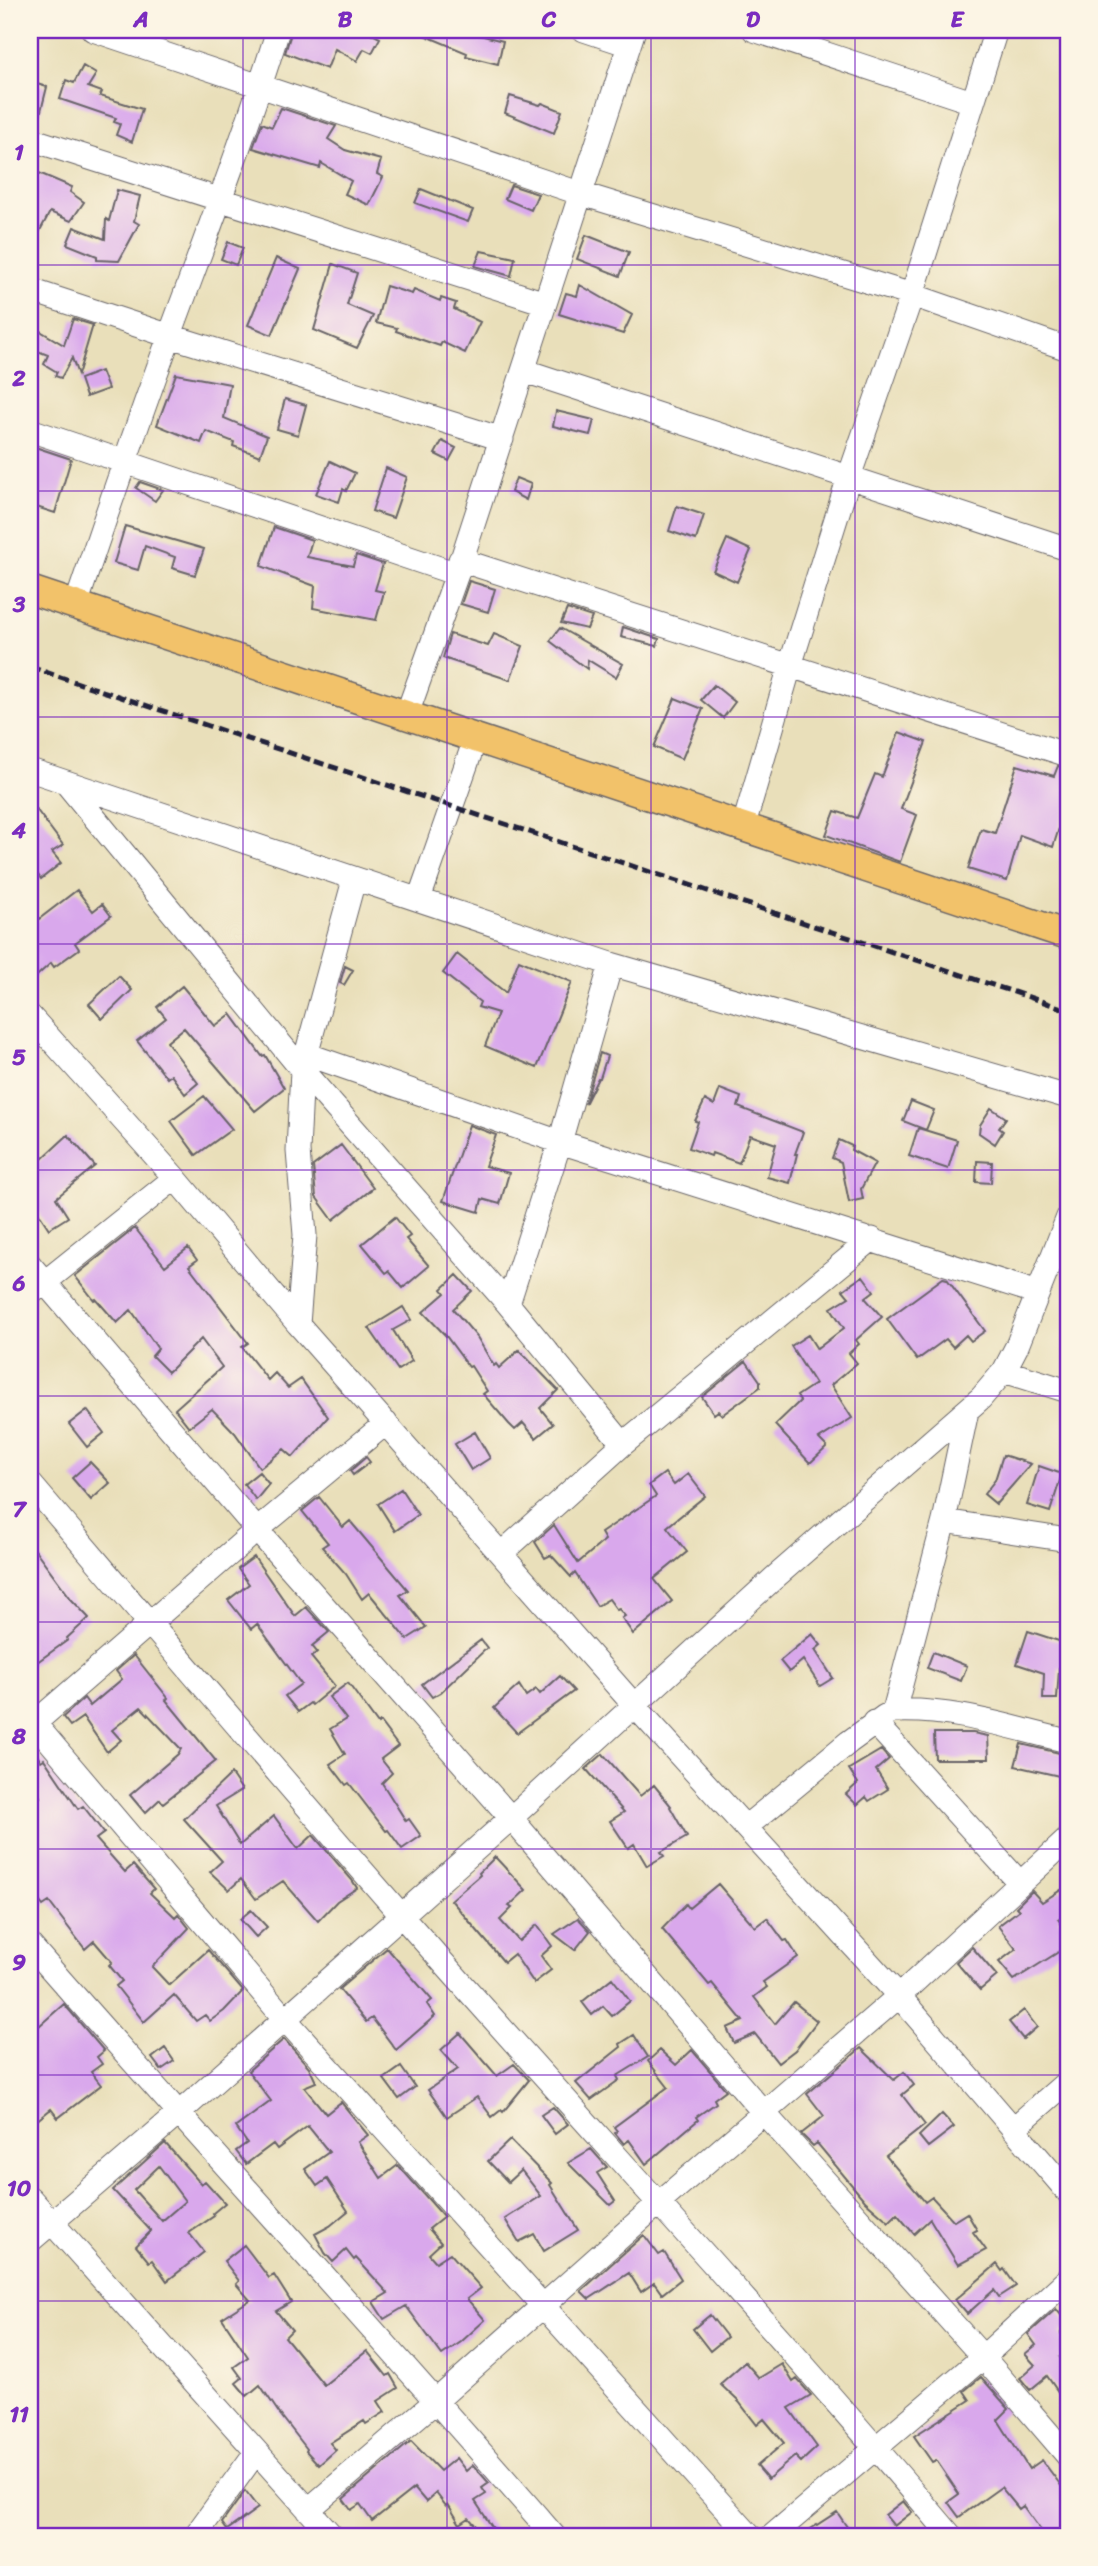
<svg xmlns="http://www.w3.org/2000/svg" width="1098" height="2566" viewBox="0 0 1098 2566" font-family="Sriracha,sans-serif">
  <style>
    .building { fill: #d9a8ec; fill-rule: evenodd }
    .lines { fill: none; stroke-linecap: round; stroke-linejoin: round }
    .minor-casing { stroke: #686467; stroke-width: 25 }
    .major-casing { stroke: #686467; stroke-width: 31 }
    .minor { stroke: #fff; stroke-width: 23 }
    .major { stroke: #f2c26a; stroke-width: 28 }
    .rail { stroke: #22223b; stroke-width: 5; stroke-dasharray: 10 5; stroke-linecap: butt }
    .grid { fill: none; stroke: #7b2cbf; stroke-width: 2; stroke-opacity: 0.55 }
    .neatline { fill: none; stroke: #7b2cbf; stroke-width: 2.5 }
    .grid-label { font-size: 23px; text-anchor: middle; font-weight: bold; fill: #7b2cbf }
  </style>
  <rect width="100%" height="100%" fill="#fcf5e5"/>
  <filter id="ink" filterUnits="userSpaceOnUse"><feTurbulence type="fractalNoise" baseFrequency=".0143" numOctaves="2"/><feDisplacementMap in="SourceGraphic" scale="14" xChannelSelector="R" yChannelSelector="G"/><feConvolveMatrix kernelMatrix="1 2 1 2 8 2 1 2 1" color-interpolation-filters="sRGB"/></filter>
  <filter id="wash" filterUnits="userSpaceOnUse"><feTurbulence type="fractalNoise" baseFrequency=".00686" numOctaves="4" result="noise"/><feDisplacementMap in="SourceGraphic" scale="28" xChannelSelector="R" yChannelSelector="G"/><feGaussianBlur stdDeviation="1.57" result="paint"/><feColorMatrix in="noise" values="0 0 0 0 0 0 0 0 0 0 0 0 0 0 0 0 0 1.4 0 .05"/><feComposite in="paint" operator="in"/></filter>
  <g filter="url(#wash)">
    <rect width="100%" height="100%" fill="#e9dfba"/>
    <g id="blocks">
      <!-- building -->
      <path class="building" d="M292 30H364L380 38 372 53 364 49 357 61 335 49 327 69 285 53Z
        M412 30H460L503 41 498 64 466 56 467 53Z
        M83 66 96 74 88 87 102 92 100 96 142 109 132 142 116 135 120 124 114 122 116 118 60 99 66 80 74 83Z
        M30 82 47 87 37 127 30 125Z
        M510 96 540 105 542 103 562 111 554 133 505 113Z
        M281 108 336 126 328 139 345 150 381 160 377 174 383 177 369 205 345 194 351 181 321 163 320 168 253 148 262 123 272 127Z
        M39 173 72 187 70 192 84 202 71 221 50 212 30 249V195Z
        M511 185 538 194 531 210 505 199Z
        M421 189 473 210 468 222 415 203Z
        M117 190 140 196 134 221 139 224 119 261 97 260V256L67 244 74 227 105 239 106 219 109 221Z
        M586 235 629 252 620 276 577 259Z
        M228 242 243 248 236 265 221 259Z
        M481 251 515 258 511 276 475 266Z
        M276 258 300 269 272 335 248 325Z
        M333 264 357 273 347 305 373 316 357 348 314 330Z
        M580 285 632 315 623 334 559 314 566 293 577 296Z
        M386 286 412 294 414 290 440 301 441 298 456 303 454 309 480 322 465 353 442 342 440 346 396 331 397 328 376 323Z
        M73 319 93 325 78 375 72 358 61 378 55 376 57 372 44 364 48 355 30 348V325L64 345Z
        M101 371 108 389 86 397 80 379Z
        M176 374 230 384 224 418 267 436 260 456 233 446 234 442 206 431 201 443 157 425Z
        M285 399 306 405 298 435 277 429Z
        M556 411 594 420 590 435 553 426Z
        M442 441 456 448 449 461 435 454Z
        M32 446 71 459 55 513 30 505V455Z
        M330 461 355 473 346 491 343 489 339 502 316 494Z
        M386 468 407 477 393 518 372 511Z
        M516 478 531 484 526 500 511 492Z
        M140 482 163 490 155 501 136 488Z
        M677 506 704 515 696 540 669 531Z
        M125 526 204 549 195 575 172 568 175 557 145 546 138 570 114 563Z
        M274 527 312 540 307 557 353 566 356 555 383 564 375 590 384 592 376 620 313 608 315 586 261 566Z
        M727 539 751 550 737 582 713 571Z
        M469 581 495 589 488 612 461 604Z
        M567 609 592 617 587 629 561 623Z
        M623 627 659 639 657 646 621 637Z
        M560 628 623 664 616 677 588 660 587 669 550 641Z
        M450 634 488 646 494 634 523 646 510 680 443 658Z
        M714 685 735 702 723 718 701 700Z
        M675 698 703 709 682 759 654 747Z
        M899 732 926 742 901 809 917 815 900 862 826 835 835 811 857 818 875 774 882 777Z
        M1017 765 1054 776 1058 766 1068 769V800L1053 847 1020 835 1007 881 968 869 981 829 995 833Z
        M30 801 63 845 52 852 61 863 41 879 30 864Z
        M77 890 93 911 102 904 111 916 75 943 79 949 54 967 51 963 30 982V926Z
        M457 954 506 993 519 960 572 982 537 1068 485 1046 498 1013 478 1007 480 1002 443 973Z
        M345 966 353 970 344 985 340 983Z
        M119 976 132 990 102 1019 89 1004Z
        M182 986 215 1026 231 1014 262 1056 265 1055 284 1088 255 1111 184 1028 167 1042 198 1083 185 1094 171 1075 167 1078 137 1041 166 1018 157 1007Z
        M600 1053 607 1056 600 1078H598L585 1104Z
        M720 1089 741 1097 738 1107 803 1132 795 1154H797L790 1183 767 1177 776 1144 750 1135 739 1163 712 1153 711 1156 689 1148 698 1122 695 1121 705 1100 714 1105Z
        M204 1096 232 1129 196 1155 171 1121Z
        M911 1101 934 1110 926 1130 903 1121Z
        M991 1108 1006 1118 999 1128 1003 1131 995 1144 979 1133 980 1125Z
        M469 1125 496 1135 485 1166 509 1173 500 1204 482 1199 479 1212 443 1201Z
        M918 1128 957 1140 948 1169 909 1156Z
        M68 1135 95 1166 56 1198 68 1217 49 1229 30 1200V1170Z
        M839 1140 852 1146 851 1150 875 1163 861 1189 863 1199 849 1202 841 1162 832 1158Z
        M341 1145 373 1188 333 1220 316 1197 313 1166Z
        M977 1161 992 1162 991 1183 976 1182Z
        M395 1217 410 1236 406 1239 429 1266 403 1288 389 1271 386 1273 362 1244Z
        M135 1228 165 1266 188 1248 197 1260 189 1266 248 1343 242 1347 268 1380 275 1373 288 1388 301 1379 328 1417 293 1457 284 1449 260 1468 235 1433 212 1409 189 1427 175 1409 222 1367 201 1339 168 1372 152 1356 158 1349 131 1310 117 1323 96 1299 94 1300 75 1276Z
        M457 1275 472 1291 453 1309 477 1337 494 1366 496 1364 499 1368 519 1350 558 1390 540 1408 553 1424 536 1438 523 1423 515 1430 509 1424 483 1394 487 1391 471 1366 469 1367 446 1336 423 1312 445 1293 442 1289Z
        M863 1276 874 1291 865 1298 882 1317 856 1340 859 1344 849 1353 857 1363 831 1385 852 1418 819 1439 827 1447 810 1463 775 1425 800 1401 797 1396 815 1384 791 1346 808 1335 817 1349 844 1328 831 1308 849 1297 843 1290Z
        M943 1278 947 1279 985 1331 971 1341 966 1335 953 1347 946 1339 917 1360 887 1319Z
        M403 1307 411 1320 393 1330 412 1361 398 1370 369 1328Z
        M746 1361 760 1381V1387L722 1415 718 1411 714 1414 702 1397Z
        M87 1410 104 1433 87 1447 69 1424Z
        M475 1432 490 1458 471 1470 455 1444Z
        M1003 1455 1031 1464 996 1504 984 1494 995 1480Z
        M366 1457 370 1462 353 1475 350 1471Z
        M90 1462 110 1483 91 1500 72 1478Z
        M1039 1466 1062 1474 1050 1512 1027 1505Z
        M259 1472 269 1484 256 1500 244 1484Z
        M665 1473 674 1485 688 1474 705 1496 667 1527 687 1552 654 1579 672 1601 633 1634 622 1618 625 1616 619 1609 617 1610 609 1599 597 1606 575 1573 571 1577 551 1555 545 1558 535 1542 554 1525 578 1563 605 1540 601 1533 656 1496 649 1485Z
        M401 1489 418 1515 395 1531 378 1504Z
        M319 1497 343 1527 350 1521 408 1590 400 1595 426 1627 407 1639 369 1593 362 1599 346 1574 322 1547 328 1543 302 1511Z
        M30 1543 72 1600 89 1618 67 1638 68 1640 30 1667Z
        M254 1557 295 1616 306 1607 329 1632 312 1646 317 1652 311 1657 335 1686 312 1705 310 1703 298 1712 285 1696 301 1684 257 1624 251 1629 228 1600 249 1584 238 1569Z
        M1028 1631 1068 1644V1671L1059 1668 1057 1699H1043L1044 1673 1017 1664Z
        M812 1634 821 1645 815 1650 833 1678 820 1686 803 1660 789 1672 780 1661Z
        M481 1640 487 1648 441 1692 432 1697 422 1684Z
        M933 1652 967 1666 961 1681 927 1668Z
        M134 1655 168 1698 166 1700 216 1761 163 1803 160 1799 145 1813 130 1795 178 1754 181 1749 141 1707 112 1730 121 1740 107 1752 83 1717 70 1726 63 1717 84 1698 90 1706 122 1679 116 1671Z
        M560 1676 574 1691 517 1733 494 1708 519 1685 526 1696 536 1689 540 1694Z
        M348 1683 378 1724 380 1722 398 1746 381 1759 392 1773 382 1783 406 1821 409 1819 421 1836 402 1849 388 1830 386 1831 349 1783 346 1785 330 1764 345 1754 330 1729 346 1719 329 1697Z
        M934 1733H973L988 1736 989 1759H935Z
        M1021 1744 1068 1755V1778L1015 1766Z
        M30 1746 41 1761 44 1759 78 1809 83 1806 104 1833 96 1839 125 1872 133 1865 154 1889 150 1893 175 1917 178 1914 189 1928 152 1967 169 1985 208 1950 243 1991 224 2011 210 2021 205 2015 196 2021 174 1995 144 2022 116 1986 122 1981 109 1965 112 1962 94 1941 85 1949 49 1902 43 1906 30 1889V1805L40 1797 30 1776Z
        M881 1750 889 1759 876 1770 888 1789 869 1801 866 1797 857 1805 846 1794 858 1783 849 1769Z
        M603 1754 640 1796 654 1785 671 1806 670 1807 687 1837 661 1852 664 1856 647 1866 634 1844 628 1848 610 1821 624 1812 586 1769Z
        M231 1774 242 1790 216 1806 240 1845 274 1816 298 1849 313 1835 352 1880 357 1888 337 1901 318 1921 283 1881 256 1899 241 1879 229 1890 210 1872 222 1861 184 1819Z
        M495 1857 526 1890 509 1906 512 1908 500 1920 519 1941 537 1925 552 1946 541 1956 551 1970 534 1983 514 1954 504 1962 451 1900 480 1875 479 1873Z
        M718 1884 755 1927 767 1918 784 1941 787 1940 798 1957 763 1982 767 1987 754 1997 775 2024 794 2002 817 2021 795 2050 778 2063 755 2034 734 2043 727 2028 743 2021 712 1983 709 1985 662 1929 686 1904 689 1908Z
        M1061 1890 1068 1901V1912L1058 1919 1068 1933V1946L1014 1980 999 1962 1016 1949 998 1926 1019 1910 1016 1907 1032 1891 1042 1902Z
        M251 1910 267 1927 256 1937 240 1919Z
        M578 1918 590 1931 575 1950 554 1934Z
        M972 1947 997 1976 980 1990 956 1962Z
        M387 1948 432 2000 427 2004 435 2016 396 2050 372 2018 366 2022 339 1989Z
        M612 1978 630 2001 612 2016 603 2006 592 2015 582 2002Z
        M64 2004 104 2051 97 2057 102 2064 91 2072 101 2085 58 2118 51 2109 30 2126V2034Z
        M1024 2010 1037 2027 1023 2039 1009 2022Z
        M460 2033 497 2076 514 2064 529 2080 503 2112 501 2110 492 2117 477 2097 447 2117 428 2090 458 2069 441 2050Z
        M634 2035 648 2057 617 2076 619 2080 591 2100 576 2083 621 2047 620 2044Z
        M284 2039 309 2067 316 2082 304 2087 326 2114 341 2102 368 2135 358 2142 381 2178 398 2165 444 2217 429 2229 441 2243 429 2254 436 2262 450 2253 481 2288 467 2299 485 2320 461 2342 442 2355 406 2306 384 2319 373 2302 388 2293 356 2258 354 2260 346 2250 333 2262 325 2253 315 2234 330 2226 348 2211 327 2179 317 2186 305 2169 329 2152 308 2126 277 2149 273 2144 246 2164 236 2151 247 2143 236 2127 271 2101 248 2071Z
        M165 2048 174 2061 161 2070 152 2058Z
        M861 2048 894 2080 904 2072 914 2085 902 2095 925 2125 886 2156 925 2202 932 2197 954 2221 967 2213 977 2230 973 2232 986 2250 958 2265 930 2219 914 2234 897 2214 889 2222 865 2201 817 2143 813 2146 801 2134 824 2116 807 2094Z
        M660 2050 676 2065 692 2050 726 2090 714 2099 716 2103 696 2117 698 2120 646 2164 629 2140 624 2144 615 2133 617 2131 614 2127 668 2087 648 2061Z
        M401 2067 415 2087 399 2099 384 2079Z
        M553 2107 568 2124 555 2134 541 2115Z
        M942 2114 954 2127 928 2147 919 2136Z
        M510 2140 552 2183 550 2185 578 2230 544 2251 534 2234 519 2242 505 2219 541 2196 521 2170 508 2182 488 2161Z
        M165 2143 201 2184 205 2181 225 2203 213 2213 214 2216 189 2233 204 2252 167 2281 152 2260 149 2262 136 2246 151 2231 113 2190ZM159 2166 185 2201 162 2221 134 2190Z
        M591 2149 607 2167 597 2173 615 2201 610 2205 568 2163Z
        M644 2235 659 2255 664 2252 681 2279 662 2294 654 2283 641 2292 629 2273 589 2299 581 2291Z
        M244 2245 269 2278 274 2275 291 2302 276 2311 292 2330 285 2337 324 2385 367 2351 387 2376 390 2374 398 2388 378 2401 385 2412 366 2424 364 2421 330 2443 336 2450 319 2465 306 2451 307 2449 279 2413 260 2385 247 2396 236 2383 242 2378 234 2367 248 2357 222 2318 250 2300 236 2284 239 2281 224 2261Z
        M997 2264 1002 2271 1004 2269 1016 2286 999 2297 994 2290 967 2314 955 2300Z
        M1056 2309 1068 2323V2327L1061 2333 1068 2346V2353L1060 2357 1068 2368V2406L1047 2376 1030 2390 1020 2378 1035 2365 1025 2354 1036 2345 1028 2334Z
        M710 2315 727 2337 710 2351 693 2329Z
        M745 2362 759 2378 782 2364 793 2382 797 2379 811 2395 789 2408 817 2447 801 2462 795 2456 768 2479 757 2466 784 2443 764 2419 757 2425 739 2402 720 2384Z
        M981 2377 1009 2409 998 2420 1029 2469 1042 2460 1068 2495V2532L1063 2536H1045L1023 2506 1019 2509 1001 2487 959 2517 948 2502 959 2494 936 2460 932 2462 914 2436 970 2400 964 2391Z
        M411 2441 440 2471 456 2458 466 2471 473 2465 489 2483 482 2488 486 2494 475 2501 498 2536H485L469 2518 460 2524 448 2504 446 2506 436 2493 426 2502 414 2488 372 2521 360 2504 351 2510 343 2499Z
        M245 2491 258 2508 227 2530 222 2523Z
        M903 2501 912 2512 894 2526 885 2515Z
        M837 2512 853 2536H800Z"/>
    </g>
  </g>
  <g filter="url(#ink)">
    <use href="#blocks" fill-opacity="0" stroke="#686467" stroke-width="2"/>
    <g class="lines">
      <!-- minor casing -->
      <g class="minor-casing">
        <path id="minor" d="M93 30 582 194 912 295 1068 349
          M584 30 629 45
          M754 30 972 102
          M30 139 545 303
          M30 290 170 336 502 439
          M525 371 1068 549
          M30 430 457 574
          M460 560 1068 755
          M76 605C106 515 137 425 170 335 207 234 246 133 278 30
          M407 714 457 574 634 30
          M30 770 611 964 1068 1097
          M66 783 302 1070 508 1304 623 1444
          M743 828 790 666 849 477 912 295 996 30
          M419 899 476 737
          M30 1016 175 1178 298 1324 634 1705 899 1996 1068 2192
          M306 1054 560 1142 1038 1293
          M30 1265 257 1530 511 1818 764 2113 983 2357 1068 2456
          M30 1294 175 1178
          M508 1304 560 1142 611 964
          M298 1324 305 1235 298 1151 302 1070 354 880
          M1004 1371 1068 1391
          M967 1411 944 1521 894 1711C953 1708 1012 1728 1068 1741
          M30 1483C153 1627 276 1772 401 1915 584 2123 773 2325 951 2536
          M944 1521 1068 1540
          M502 1553 623 1444 872 1239
          M30 1718 285 2019 750 2536
          M874 1722 1020 1883
          M30 1727 257 1530 386 1423
          M747 1826 849 1742 885 1716
          M30 1945C203 2143 382 2337 554 2536
          M1013 2129 1068 2081
          M30 2198 332 2536
          M30 2241 178 2114 511 1818 773 1579 981 1398 1004 1371 1017 1346 1068 1217
          M308 2510 437 2400 660 2202 899 1996 1068 1839
          M195 2536 256 2452
          M772 2536 983 2357 1068 2279"/>
      </g>
      <!-- major casing -->
      <g class="major-casing">
        <path id="major" d="M30 590 1068 935"/>
      </g>
      <!-- minor -->
      <use href="#minor" class="minor"/>
      <!-- major -->
      <use href="#major" class="major"/>
      <!-- rail -->
      <path class="rail" d="M30 667 1068 1010"/>
    </g>
  </g>
  <!-- grid -->
  <path class="grid" d="M243 30V2536M447 30V2536M651 30V2536M855 30V2536M30 265H1068M30 491H1068M30 717H1068M30 944H1068M30 1170H1068M30 1396H1068M30 1622H1068M30 1849H1068M30 2075H1068M30 2301H1068"/>
  <!-- margin -->
  <rect width="1098" height="2566" fill="none" stroke="#fcf5e5" stroke-width="77"/>
  <rect x="38" y="38" width="1022" height="2490" class="neatline"/>
  <g class="grid-label">
    <text x="141" y="27">A</text>
    <text x="345" y="27">B</text>
    <text x="549" y="27">C</text>
    <text x="753" y="27">D</text>
    <text x="957" y="27">E</text>
    <text x="19" y="160">1</text>
    <text x="19" y="386">2</text>
    <text x="19" y="612">3</text>
    <text x="19" y="838">4</text>
    <text x="19" y="1065">5</text>
    <text x="19" y="1291">6</text>
    <text x="19" y="1517">7</text>
    <text x="19" y="1744">8</text>
    <text x="19" y="1970">9</text>
    <text x="19" y="2196">10</text>
    <text x="19" y="2422">11</text>
  </g>
</svg>
